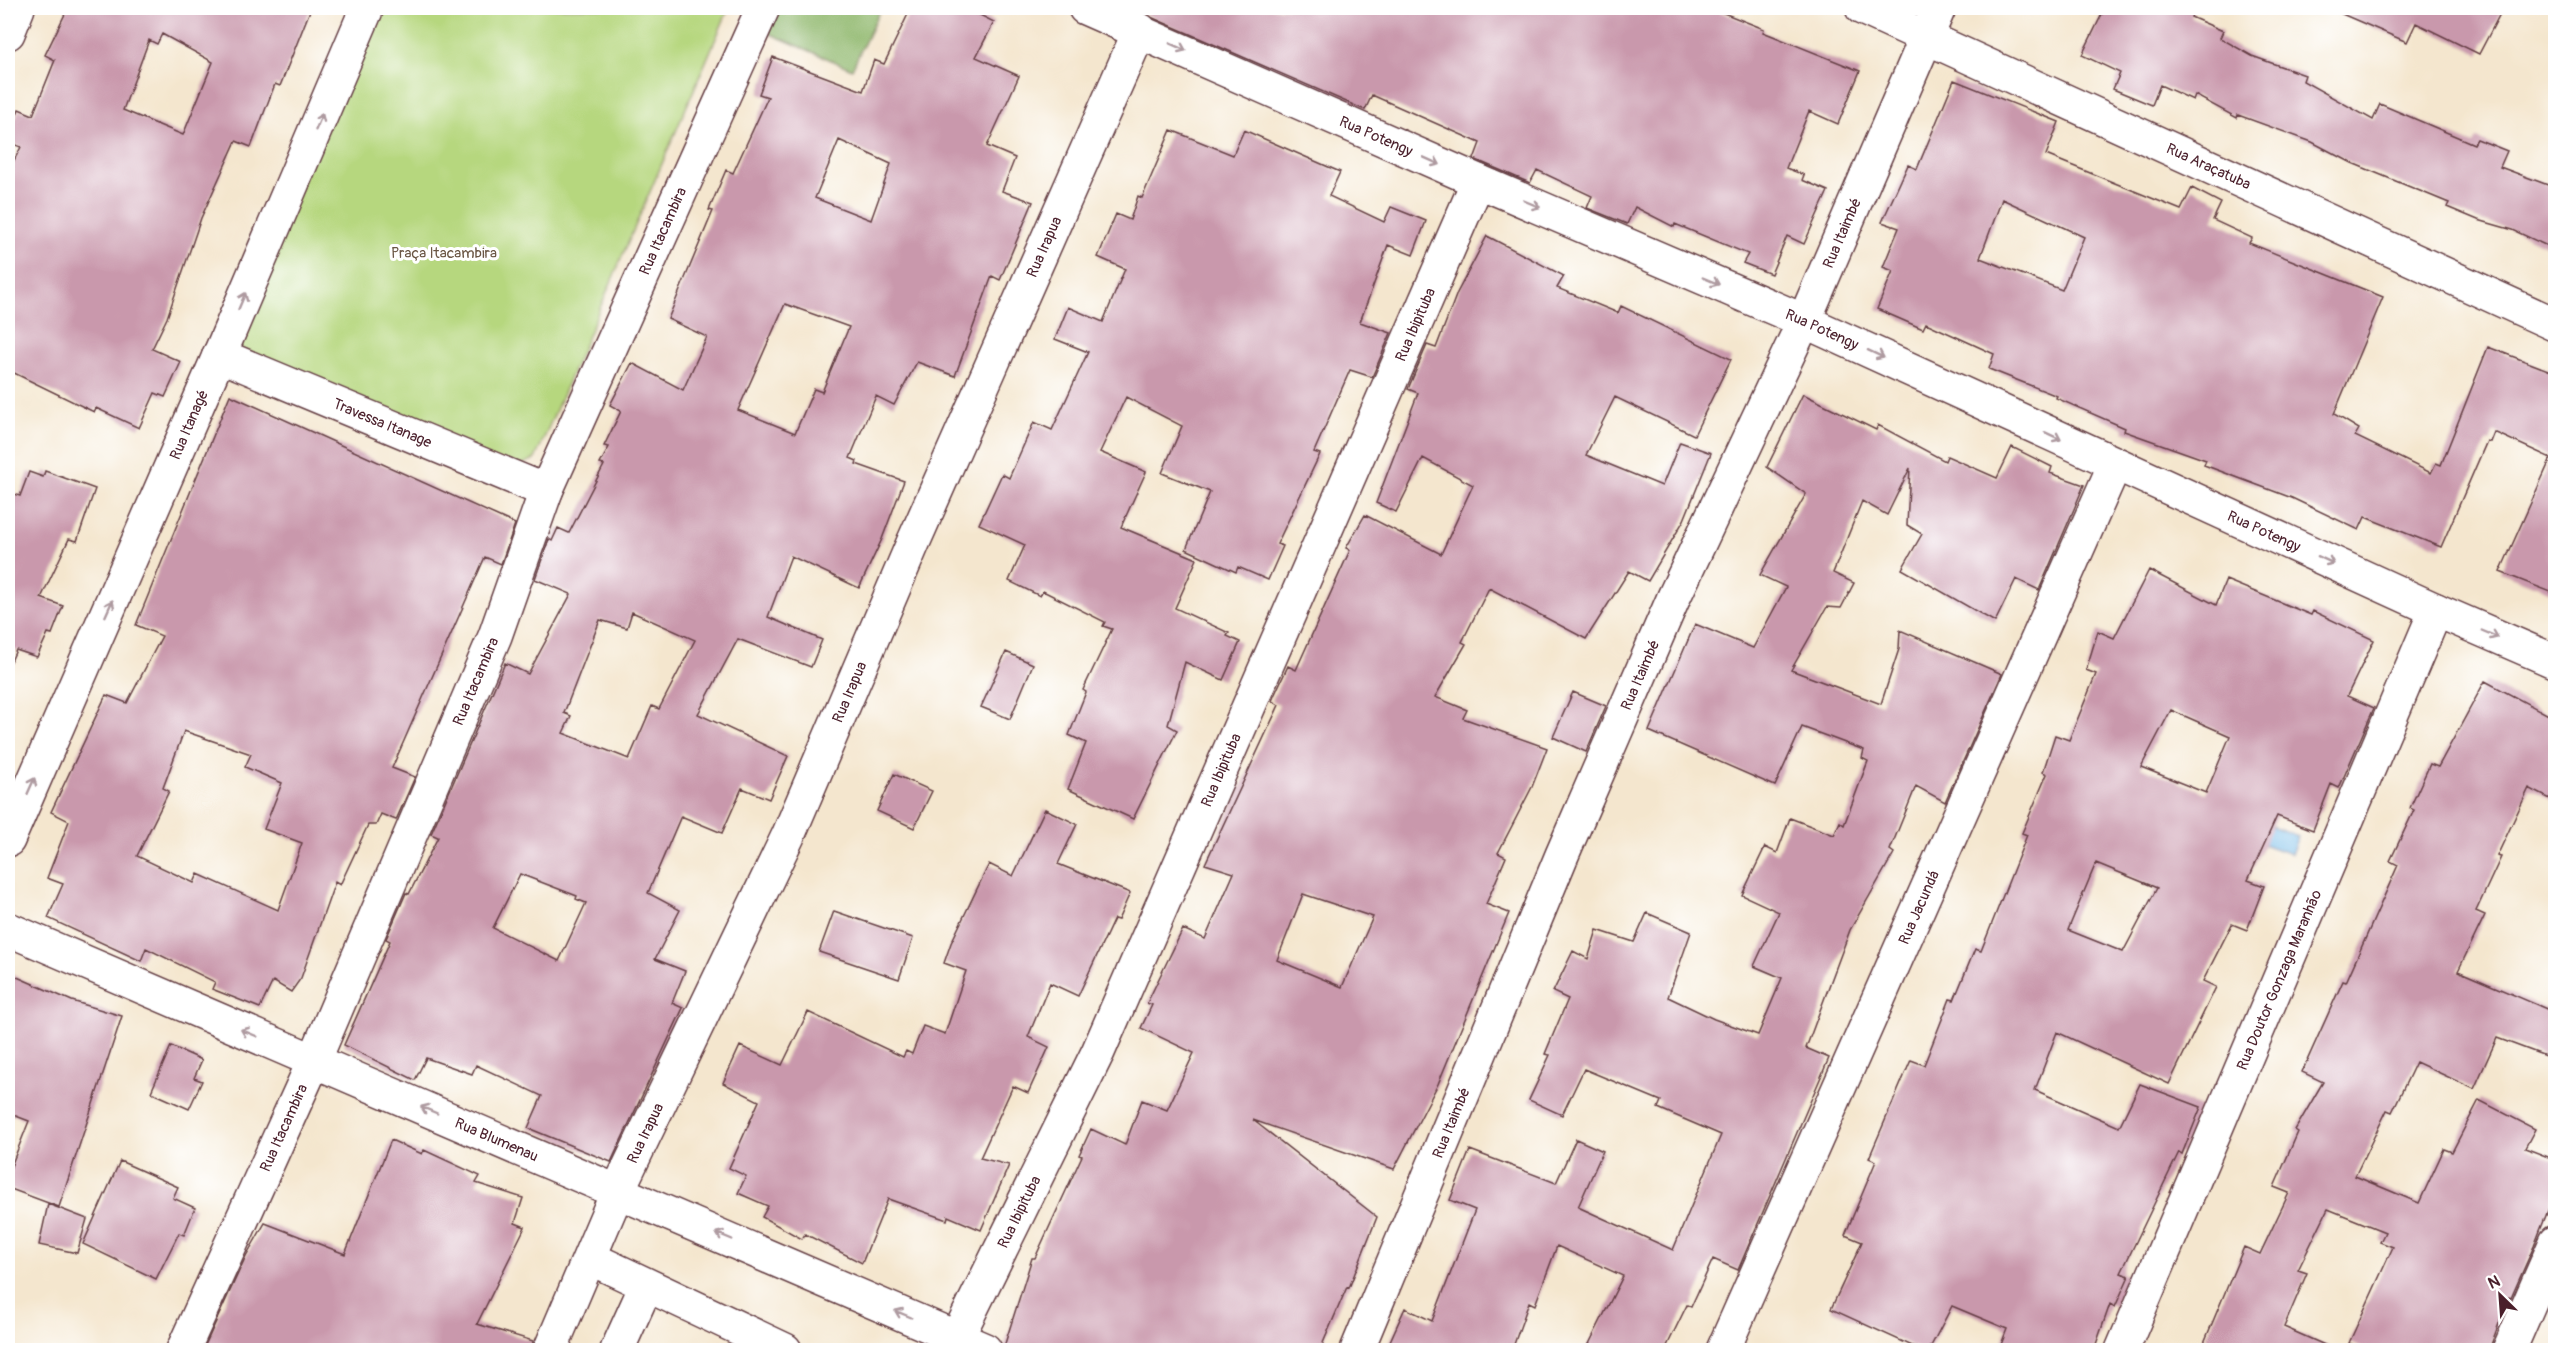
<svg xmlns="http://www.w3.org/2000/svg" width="2563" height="1358" viewBox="0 0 2563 1358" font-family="Pangolin,sans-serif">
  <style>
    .green { fill: #b6d77e; stroke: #807b54; stroke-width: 1.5 }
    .forest { fill: #90b86d; stroke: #6d6c4c; stroke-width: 1.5 }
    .water { fill: #6db7e6; stroke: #5c6b88; stroke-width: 1.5 }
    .building { fill: #c998ac; fill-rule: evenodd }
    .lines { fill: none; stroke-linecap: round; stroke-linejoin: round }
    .minor-casing { stroke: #643d43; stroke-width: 36 }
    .major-casing { stroke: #643d43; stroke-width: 36 }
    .minor { stroke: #fff; stroke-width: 33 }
    .major { stroke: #fff; stroke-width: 33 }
    .oneway { stroke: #ae9aa0 }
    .labels { text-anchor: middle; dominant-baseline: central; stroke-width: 6; stroke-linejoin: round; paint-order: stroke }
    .street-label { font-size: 15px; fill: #4a1f2b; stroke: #fff }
    .park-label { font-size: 15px; fill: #6a5644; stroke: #fff }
  </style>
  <rect width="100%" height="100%" fill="#fff"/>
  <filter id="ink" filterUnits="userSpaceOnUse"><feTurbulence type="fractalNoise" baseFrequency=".0167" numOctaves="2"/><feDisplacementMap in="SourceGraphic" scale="12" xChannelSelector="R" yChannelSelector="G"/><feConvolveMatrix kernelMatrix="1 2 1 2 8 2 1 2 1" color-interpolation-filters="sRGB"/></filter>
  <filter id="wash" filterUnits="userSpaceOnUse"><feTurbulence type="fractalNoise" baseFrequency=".008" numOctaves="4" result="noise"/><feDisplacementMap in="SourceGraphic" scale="24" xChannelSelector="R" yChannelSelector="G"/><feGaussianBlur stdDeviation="1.35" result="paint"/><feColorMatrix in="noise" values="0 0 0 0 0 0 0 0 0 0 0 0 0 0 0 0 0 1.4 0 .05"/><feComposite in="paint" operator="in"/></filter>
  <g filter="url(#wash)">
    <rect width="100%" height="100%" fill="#f4e6ce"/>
    <!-- green -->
    <path class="green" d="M379 8H729L535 459 511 469 225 342Z"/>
    <!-- forest -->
    <path class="forest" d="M778 8H881L852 69 766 32Z"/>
    <!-- water -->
    <path class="water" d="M2256 820 2298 836 2291 854 2249 839Z"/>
    <g id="blocks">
      <!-- building -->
      <path class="building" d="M68 8H311L280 86 275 84 251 147 236 141 201 218 167 318 152 349 181 362 165 397 155 393 139 428 96 408 94 412 8 370V172L21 147 8 142V136L19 109 33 115 55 60 45 55ZM162 34 213 62 183 135 123 110 149 40 157 44Z
        M911 8H966L994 22 976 57 1019 76 987 146 1015 158 1002 191 1033 202 1000 280 992 276 955 376 917 362 894 405 876 396 850 458 857 461 856 464 904 481 882 539 859 588 791 556 768 617 822 640 811 667 738 639 698 714 788 756 769 799 742 788 722 833 681 816 648 893 680 910 655 959 685 971 672 1003 683 1008 611 1162 528 1128 542 1096 476 1065 472 1074 426 1058 415 1080 344 1045 390 941 386 939 406 893 409 894 438 837 431 834 505 663 528 674 571 594 535 579 549 539 552 541 558 528 569 533 604 465 600 464 609 447 604 446 621 411 610 405 632 363 683 390 707 337 668 319 713 211 709 210 726 170 733 173 768 97 759 94 773 57 863 91 874 60 884 64ZM839 140 891 164 871 220 815 198ZM785 304 849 327 822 392 814 389 795 433 738 410ZM632 612 695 640 659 709 652 706 629 759 563 733 571 716 564 713 600 620 627 628ZM520 874 577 896 576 899 586 903 559 961 493 928Z
        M1130 8H1711L1764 29 1763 32 1860 71 1838 124 1809 111 1786 168 1804 175 1802 180 1828 191 1804 244 1787 236 1771 274 1743 263 1748 254 1675 224 1674 227 1635 207 1627 224 1587 208 1592 196 1537 170 1530 183 1474 159 1480 143 1372 95 1365 110Z
        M2105 8H2195L2191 17 2223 31 2220 38 2252 56 2305 75 2303 81 2373 120 2380 104 2474 144 2477 139 2507 151 2500 167 2556 188V250L2513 230 2478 220 2447 207 2449 203 2352 163 2312 142 2238 115 2237 118 2195 95 2193 100 2160 85 2152 105 2113 89 2120 73 2082 55Z
        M2328 8H2503L2479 54 2416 23 2407 42Z
        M1954 80 2059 122 2046 155 2181 210 2192 188 2221 203 2213 220 2252 238 2249 243 2383 297 2334 414 2359 429 2355 436 2431 473 2436 463 2441 465 2488 347 2556 373V594L2500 572 2551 458 2494 432 2490 442 2487 441 2441 547 2365 517 2359 530 2292 498 2204 465 2206 460 2124 431 2125 428 2056 398 2057 396 1989 369 1994 354 1926 323 1923 329 1877 309 1893 271 1883 267 1899 228 1882 222 1908 165 1917 169ZM2002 199 2084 237 2062 290 1980 258Z
        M1171 130 1233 155 1244 130 1340 172 1329 196 1384 222 1391 207 1426 221 1413 255 1388 245 1360 322 1391 333 1372 377 1350 370 1314 452 1320 454 1277 544 1283 546 1268 580 1238 567 1236 572 1186 549 1210 492 1162 473 1182 426 1126 397 1100 452 1146 472 1121 527 1197 559 1175 608 1229 633 1227 636 1240 642 1223 680 1185 662 1168 725 1177 730 1133 819 1068 789 1086 743 1069 735 1086 692 1083 690 1112 629 1103 626 1105 622 1043 591 1040 596 1009 581 1025 545 979 524 1002 474 1009 478 1034 422 1052 430 1088 352 1055 339 1068 307 1103 322 1125 269 1098 257 1116 214 1130 220 1138 196 1142 198Z
        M1487 236 1564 276 1557 288 1618 313 1621 306 1731 359 1694 435 1615 397 1586 455 1662 486 1680 442 1711 453 1684 520 1648 581 1629 571 1586 639 1489 588 1462 642 1466 644 1435 697 1467 710 1463 718 1547 748 1532 787 1498 853 1506 857 1486 904 1509 913 1438 1084 1394 1169 1253 1120 1377 1217 1349 1288 1347 1287 1320 1350H1003L1032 1258H1035L1082 1156 1079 1155 1091 1129 1125 1145 1142 1100 1167 1110 1194 1053 1141 1028 1152 1005 1147 1003 1183 929 1205 939 1234 873 1205 864 1279 705 1272 701 1274 696 1288 666 1296 670 1350 550 1346 548 1365 515 1441 554 1473 485 1423 458 1396 512 1376 503 1418 393 1408 389 1427 345 1436 348 1457 293ZM1303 894 1373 917 1342 987 1277 960Z
        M1803 394 1876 430 1878 425 1945 461 1947 456 1997 478 2012 447 2052 467 2050 473 2084 485 2074 509 2039 590 2016 579 1995 622 1902 569 1922 534 1907 525 1910 468 1887 515 1862 501 1833 573 1854 583 1841 608 1827 607 1791 670 1881 704 1899 649 1900 630 2002 674 1945 802 1916 786 1890 850 1894 853 1850 930 1806 1048 1829 1058 1738 1270 1713 1259 1691 1307 1687 1305 1665 1350H1586L1623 1276 1557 1246 1535 1305 1529 1302 1512 1350H1386L1405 1308 1432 1321 1475 1210 1450 1200 1470 1150 1556 1183 1576 1139 1603 1151 1578 1207 1673 1250 1721 1135 1658 1108 1661 1101 1584 1069 1562 1115 1529 1100 1550 1055 1545 1054 1568 999 1553 992 1573 951 1588 959 1597 930 1634 942 1647 913 1691 932 1668 997 1714 1019 1758 1035 1782 978 1754 966 1779 912 1742 895 1765 847 1777 853 1790 818 1834 835 1840 822 1844 825 1868 761 1862 758 1864 750 1802 727 1775 786 1649 731 1695 624 1753 648 1786 587 1760 575 1806 494 1767 467Z
        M230 395 515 524 501 564 485 557 392 768 415 777 396 820 381 814 376 825H368L340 885 335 882 301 978 291 992 273 981 260 1008 212 989 215 982 146 948 141 961 48 918 63 884 47 878 69 821 51 812 106 695 127 703 162 636 136 625ZM184 731 251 754 245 767 282 783 264 829 302 843 278 910 198 874 194 883 137 856 169 791 163 788Z
        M45 471 95 489 77 541 69 539 41 598 63 606 52 634 48 633 37 657 16 650 8 668V492L20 496 29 472 43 477Z
        M2149 570 2216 605 2226 580 2311 615 2313 611 2374 640 2347 696 2374 708 2339 788 2331 784 2313 830 2277 816 2248 880 2264 886 2247 930 2232 924 2203 981 2216 987 2169 1084 2057 1032 2035 1090 2119 1127 2140 1084 2201 1107 2182 1154 2179 1152 2121 1273 2129 1276 2115 1307 2110 1304 2094 1350H1999L2007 1329 1952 1306 1929 1350H1921L1831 1309 1862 1242 1845 1235 1876 1161 1869 1158 1911 1060 1924 1065 1950 999 1954 1000 1975 949 1981 951 2027 835 2022 833 2047 774 2043 772 2055 735 2069 740 2096 674 2086 670 2098 631 2114 638ZM2171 710 2230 736 2206 793 2141 767ZM2096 863 2157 888 2123 952 2068 930Z
        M1006 652 1033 664 1010 719 981 707Z
        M2485 681 2556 719V802L2529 788 2497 856 2501 857 2476 911 2485 915 2458 971 2556 1013V1060L2497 1038 2474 1089 2416 1062 2392 1112 2387 1110 2355 1176 2419 1203 2444 1149 2452 1152 2479 1100 2535 1129 2525 1148 2556 1160V1190L2534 1246 2511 1298 2509 1297 2489 1350H2367L2349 1343 2393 1247 2380 1242 2385 1232 2328 1209 2298 1270 2307 1273 2284 1327 2336 1350H2201L2244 1247 2260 1254 2289 1193 2274 1187 2298 1132 2295 1130 2323 1082 2302 1072 2343 981 2346 982 2398 865 2390 861 2414 810 2410 808 2430 764 2438 767Z
        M1573 692 1606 706 1586 752 1553 737Z
        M894 774 932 791 914 828 877 811Z
        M1045 809 1077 824 1058 864 1130 893 1118 920 1114 919 1078 996 1050 983 1028 1037 1049 1047 1028 1093 1013 1086 980 1158 1009 1165 981 1230 948 1216 947 1220 888 1199 862 1263 805 1234 802 1239 762 1217 768 1206 738 1193 746 1176 729 1168 759 1101 723 1083 740 1046 782 1065 808 1012 903 1057 906 1051 912 1054 923 1026 945 1034 966 971 944 963 951 943 989 864 1013 876Z
        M834 911 913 938 899 979 819 952Z
        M8 973 72 1001 122 1016 59 1207 8 1188V1174L29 1121 8 1113Z
        M171 1046 202 1060 194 1078 202 1081 189 1109 151 1092Z
        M391 1140 422 1154 424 1150 480 1176 476 1183 523 1198 515 1223 525 1227 477 1324 533 1341 532 1350H203L246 1256 265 1223 345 1254Z
        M120 1161 178 1187 173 1198 195 1208 184 1235 179 1233 156 1279 83 1244Z
        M48 1204 87 1219 77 1253 39 1245Z"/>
    </g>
  </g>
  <g filter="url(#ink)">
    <use href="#blocks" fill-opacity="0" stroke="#643d43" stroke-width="1.5"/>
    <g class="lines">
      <!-- minor casing -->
      <g class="minor-casing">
        <g id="minor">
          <path id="s1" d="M1862 8 2556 325"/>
          <path d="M8 33 18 8"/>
          <path id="s2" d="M219 355 546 491"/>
          <path d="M590 1258 785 1350"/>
          <path id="s3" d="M183 1350 314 1061 495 636 546 491 763 8"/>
          <path id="s4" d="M550 1350 618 1190 788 836 913 543 1140 30"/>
          <path d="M617 1350 646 1286"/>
          <path id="s5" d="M951 1350 1098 1052 1478 181"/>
          <path id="s6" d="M1357 1350 1562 855 1674 597 1804 321 1939 8"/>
          <path id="s7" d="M1723 1350 2115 464"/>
          <path id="s8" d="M2122 1350 2436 610"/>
          <path d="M2509 1350 2556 1242"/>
        </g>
      </g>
      <!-- major casing -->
      <g class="major-casing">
        <g id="major">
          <path id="s9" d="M1085 8 1478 181 1804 321 2436 610 2556 662"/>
          <path id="s10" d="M8 840 225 342 367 8"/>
          <path id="s11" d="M8 929 985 1350"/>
        </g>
      </g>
      <!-- minor -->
      <use href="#minor" class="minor"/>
      <!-- major -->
      <use href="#major" class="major"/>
    </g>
    <!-- one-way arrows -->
    <defs><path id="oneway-shaft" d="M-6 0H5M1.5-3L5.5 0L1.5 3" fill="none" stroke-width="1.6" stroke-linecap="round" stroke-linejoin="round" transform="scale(1.5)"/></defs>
    <g class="oneway">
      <use href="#oneway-shaft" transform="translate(1178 47) rotate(24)"/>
      <use href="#oneway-shaft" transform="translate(319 122) rotate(-67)"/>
      <use href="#oneway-shaft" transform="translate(1432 161) rotate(24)"/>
      <use href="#oneway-shaft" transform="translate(1532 204) rotate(23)"/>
      <use href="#oneway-shaft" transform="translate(1711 281) rotate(23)"/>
      <use href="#oneway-shaft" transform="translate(242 301) rotate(-67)"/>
      <use href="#oneway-shaft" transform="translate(1876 354) rotate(25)"/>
      <use href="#oneway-shaft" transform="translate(2053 436) rotate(25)"/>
      <use href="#oneway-shaft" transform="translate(2326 560) rotate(25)"/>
      <use href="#oneway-shaft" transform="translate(109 608) rotate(-66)"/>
      <use href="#oneway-shaft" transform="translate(2490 634) rotate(23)"/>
      <use href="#oneway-shaft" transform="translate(31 786) rotate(-66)"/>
      <use href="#oneway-shaft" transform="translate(249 1033) rotate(-157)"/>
      <use href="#oneway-shaft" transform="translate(429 1110) rotate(-157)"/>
      <use href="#oneway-shaft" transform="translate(724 1236) rotate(-157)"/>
      <use href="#oneway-shaft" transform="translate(903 1314) rotate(-157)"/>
    </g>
  </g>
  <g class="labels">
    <!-- street labels -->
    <g class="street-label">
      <text stroke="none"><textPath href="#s9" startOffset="318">Rua Potengy</textPath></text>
      <text stroke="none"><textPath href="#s1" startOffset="381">Rua Araçatuba</textPath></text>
      <text stroke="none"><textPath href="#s3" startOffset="1218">Rua Itacambira</textPath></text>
      <text stroke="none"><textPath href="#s6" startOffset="1218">Rua Itaimbé</textPath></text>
      <text stroke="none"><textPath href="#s4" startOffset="1209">Rua Irapua</textPath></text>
      <text stroke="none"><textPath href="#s5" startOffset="1126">Rua Ibipituba</textPath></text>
      <text stroke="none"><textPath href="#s9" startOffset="804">Rua Potengy</textPath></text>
      <text stroke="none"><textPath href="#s2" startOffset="177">Travessa Itanage</textPath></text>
      <text stroke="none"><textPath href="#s10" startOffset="453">Rua Itanagé</textPath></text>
      <text stroke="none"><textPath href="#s9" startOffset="1290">Rua Potengy</textPath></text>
      <text stroke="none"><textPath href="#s6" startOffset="732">Rua Itaimbé</textPath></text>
      <text stroke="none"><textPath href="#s3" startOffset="730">Rua Itacambira</textPath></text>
      <text stroke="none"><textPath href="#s4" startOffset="723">Rua Irapua</textPath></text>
      <text stroke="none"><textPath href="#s5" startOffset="640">Rua Ibipituba</textPath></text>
      <text stroke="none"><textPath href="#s7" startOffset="484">Rua Jacundá</textPath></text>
      <text stroke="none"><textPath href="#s8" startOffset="402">Rua Doutor Gonzaga Maranhão</textPath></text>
      <text stroke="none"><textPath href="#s6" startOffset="246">Rua Itaimbé</textPath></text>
      <text stroke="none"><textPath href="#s3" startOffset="244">Rua Itacambira</textPath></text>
      <text stroke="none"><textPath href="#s4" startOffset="237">Rua Irapua</textPath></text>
      <text stroke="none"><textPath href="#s11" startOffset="532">Rua Blumenau</textPath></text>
      <text stroke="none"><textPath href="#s5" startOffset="154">Rua Ibipituba</textPath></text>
    </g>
    <!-- park labels -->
    <g class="park-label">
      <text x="444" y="253">Praça Itacambira</text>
    </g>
  </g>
  <!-- margin -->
  <rect width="2563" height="1358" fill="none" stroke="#fff" stroke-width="30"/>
  <!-- north arrow -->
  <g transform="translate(2500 1295) rotate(335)" stroke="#ffffff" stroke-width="4.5" paint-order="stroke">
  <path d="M0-4.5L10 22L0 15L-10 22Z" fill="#4a1f2b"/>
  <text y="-9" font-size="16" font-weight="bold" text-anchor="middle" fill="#4a1f2b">N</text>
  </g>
</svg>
